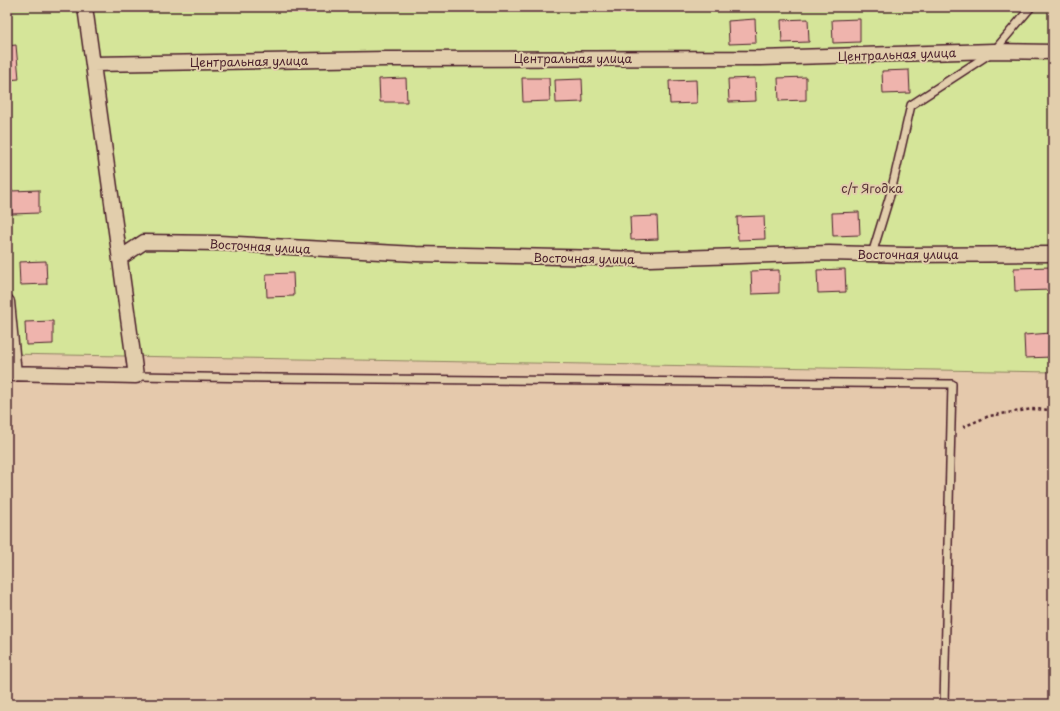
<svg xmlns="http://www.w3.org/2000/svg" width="1060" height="711" viewBox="0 0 1060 711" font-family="'Playpen Sans',sans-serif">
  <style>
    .green { fill: #d5e599; stroke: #908262 }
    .building { fill: #efb4ad; stroke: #4a1f2b }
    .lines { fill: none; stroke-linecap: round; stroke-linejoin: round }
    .lane-casing { stroke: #4a1f2b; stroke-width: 10 }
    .street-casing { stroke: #4a1f2b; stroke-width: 17 }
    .path { stroke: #4a1f2b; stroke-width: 2.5; stroke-dasharray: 3 3; stroke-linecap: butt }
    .lane { stroke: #e2ceac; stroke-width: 7 }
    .street { stroke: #e2ceac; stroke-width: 14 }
    .labels { text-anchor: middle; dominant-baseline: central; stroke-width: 4; stroke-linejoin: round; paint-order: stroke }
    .street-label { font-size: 12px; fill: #4a1f2b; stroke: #e2ceac }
    .park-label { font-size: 12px; fill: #583336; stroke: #e2ceac }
  </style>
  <rect width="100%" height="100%" fill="#e5c9ac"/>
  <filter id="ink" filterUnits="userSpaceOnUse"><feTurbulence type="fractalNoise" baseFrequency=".025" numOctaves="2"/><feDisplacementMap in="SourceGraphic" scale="8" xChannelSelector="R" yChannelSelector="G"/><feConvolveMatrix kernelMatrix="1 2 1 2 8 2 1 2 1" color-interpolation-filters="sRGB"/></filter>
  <g filter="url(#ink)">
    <!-- green -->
    <path class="green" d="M7 7H1053V372L7 354Z"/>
    <!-- building -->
    <path class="building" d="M755 19 756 43 729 44 728 21Z
      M808 19 809 42 782 43 781 20Z
      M860 19V42L833 43 832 20Z
      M16 45 19 79 7 80V46Z
      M909 70 910 93 883 94 882 71Z
      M806 77V100L779 101 778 78Z
      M406 78 407 102H380L379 79Z
      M522 78H549L550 101 523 102Z
      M755 78 756 101 729 102 728 79Z
      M582 79 583 102 556 103 555 80Z
      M696 80 697 103 670 104 669 81Z
      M39 190V213L12 214 11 191Z
      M859 212 860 235 833 236 832 213Z
      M657 216 658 239 631 240 630 217Z
      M764 216 765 239 738 240 737 217Z
      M46 261 47 284 20 285 19 262Z
      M1052 267V290L1015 291 1014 268Z
      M845 269 846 292 818 293 817 270Z
      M779 270V293L752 294 751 271Z
      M293 273 294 296 267 297 266 274Z
      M53 321V344L26 345 25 322Z
      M1051 333 1052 357 1025 358 1024 335Z"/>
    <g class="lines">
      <!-- lane casing -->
      <g class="lane-casing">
        <path id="lane" d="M872 254 891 192 911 105 994 51 1031 7
          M136 376 269 378 952 384 944 704"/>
      </g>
      <!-- street casing -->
      <g class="street-casing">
        <path id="street" d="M93 64 386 59 761 58 994 51 1053 52
          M120 258 144 242 219 243 416 254 650 259 829 253 906 255 1053 254
          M7 302 14 374
          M7 373 136 376 85 7"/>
      </g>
      <!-- path -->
      <path class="path" d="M963 427 989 416 1032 409 1053 410"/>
      <!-- lane -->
      <use href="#lane" class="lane"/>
      <!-- street -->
      <use href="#street" class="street"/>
    </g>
  </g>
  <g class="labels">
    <!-- street labels -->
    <g class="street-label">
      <text transform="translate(897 54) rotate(-2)">Центральная улица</text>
      <text x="573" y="58">Центральная улица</text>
      <text transform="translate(249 61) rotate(-1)">Центральная улица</text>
      <text transform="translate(260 246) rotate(3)">Восточная улица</text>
      <text x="908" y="254">Восточная улица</text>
      <text transform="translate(584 258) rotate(1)">Восточная улица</text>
    </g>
    <!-- park labels -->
    <g class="park-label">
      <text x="872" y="188">с/т Ягодка</text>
    </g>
  </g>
  <!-- margin -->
  <rect width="1060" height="711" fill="none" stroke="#e2ceac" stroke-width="24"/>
  <rect x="12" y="12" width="1036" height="687" fill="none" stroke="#4a1f2b" stroke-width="1.5" filter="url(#ink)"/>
</svg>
